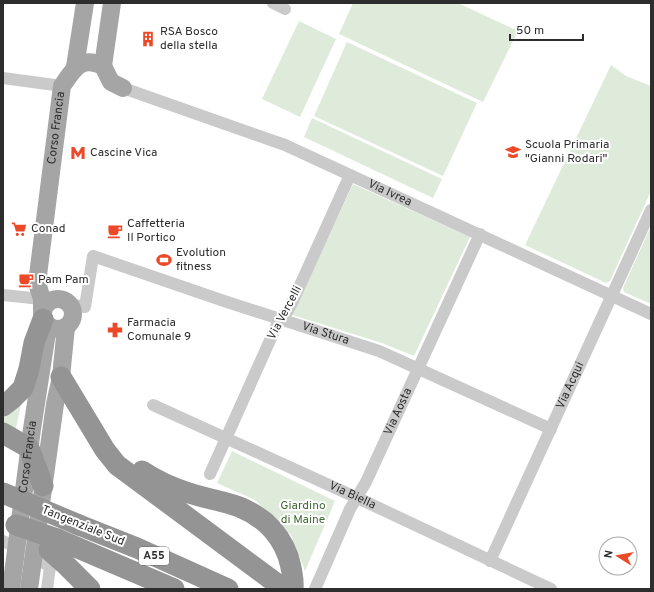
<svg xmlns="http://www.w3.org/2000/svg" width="654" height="592" viewBox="0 0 654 592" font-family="Overpass,sans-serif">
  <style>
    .green { fill: #dfebda }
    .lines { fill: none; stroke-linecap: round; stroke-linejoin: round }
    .street { stroke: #cacaca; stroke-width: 12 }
    .primary { stroke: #a5a5a5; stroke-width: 18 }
    .highway { stroke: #949494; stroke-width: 21 }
    .highway-bridge { stroke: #949494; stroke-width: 21 }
    .labels { text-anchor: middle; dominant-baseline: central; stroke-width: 4; stroke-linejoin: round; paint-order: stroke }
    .shield { fill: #fff; stroke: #6c6c6c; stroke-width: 1 }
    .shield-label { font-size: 11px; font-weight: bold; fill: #2d2d2d }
    .poi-label { font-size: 12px; fill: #2d2d2d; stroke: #fff; text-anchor: start }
    .street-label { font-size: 12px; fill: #2d2d2d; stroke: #fff }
    .park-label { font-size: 12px; fill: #446a39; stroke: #fff }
  </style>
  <rect width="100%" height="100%" fill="#fff"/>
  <!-- green -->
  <path class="green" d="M353 3H458L518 31 483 102 339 34Z
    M299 21 336 39 300 117 262 99Z
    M347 42 477 103 443 176 314 116Z
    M611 65 626 76 651 86V191L610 281 606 283 525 245Z
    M312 118 442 179 433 198 304 137Z
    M353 184 470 237 414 356 382 343 292 315Z
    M651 226V304L624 292 623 288Z
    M22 399 15 434 3 428V413Z
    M232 451 335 501 305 571 291 535 255 500 217 483Z"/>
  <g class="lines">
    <!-- street -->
    <g class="street">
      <path d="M273 3 285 9"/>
      <path d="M3 78 62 86"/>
      <path id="s1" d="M123 88 285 145 651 314"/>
      <path d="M3 295 51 300"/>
      <path id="s2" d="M69 304 85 307 93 256 224 301 379 351 551 429"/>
      <path id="s3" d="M153 405 364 501 551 589"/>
      <path d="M210 474 280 318 287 312 292 303 350 175"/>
      <path d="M3 541 16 547"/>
      <path d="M33 556 50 567 47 589"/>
      <path id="s4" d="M490 561 651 210"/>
      <path id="s5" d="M315 589 350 509 366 482 480 234"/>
    </g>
    <!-- primary -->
    <g class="primary">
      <path d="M103 66 112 3"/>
      <path d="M75 67 85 3"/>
      <circle cx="58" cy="314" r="15"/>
      <path id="s6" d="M42 313V299L37 283 62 86C74 69 81 55 103 66L111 82 123 88"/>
      <path id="s7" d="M11 589 32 429 48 326"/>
      <path d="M29 589 55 404 61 377 66 327"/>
    </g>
    <!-- highway -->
    <path class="highway" d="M61 377 105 450 117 465 284 589
      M3 406 12 399 23 388 29 369 34 343 43 319
      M3 433 29 448 43 486
      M142 471C157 481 173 488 189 493 220 503 239 501 266 523 277 533 283 542 288 556 291 566 294 578 293 589
      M79 525 137 548 228 589
      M57 539 174 589
      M49 550 67 566 90 589"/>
    <!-- highway-bridge -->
    <path class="highway-bridge" d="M3 493 79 525
      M16 525 57 539"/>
  </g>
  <!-- icons -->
  <defs>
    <g id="building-bare" transform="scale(1.2)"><path d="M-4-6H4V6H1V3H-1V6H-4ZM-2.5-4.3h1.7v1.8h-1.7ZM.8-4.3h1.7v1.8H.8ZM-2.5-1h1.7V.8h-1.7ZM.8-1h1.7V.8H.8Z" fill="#eb4928" stroke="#fff" stroke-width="2.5" paint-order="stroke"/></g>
    <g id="school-bare" transform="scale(1.2)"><path d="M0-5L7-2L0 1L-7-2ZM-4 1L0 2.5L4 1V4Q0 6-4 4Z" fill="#eb4928" stroke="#fff" stroke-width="2.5" paint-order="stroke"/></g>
    <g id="metro-bare" transform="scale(1.2)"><path d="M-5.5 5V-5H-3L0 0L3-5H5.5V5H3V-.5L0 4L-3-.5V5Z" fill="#eb4928" stroke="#fff" stroke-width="2.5" paint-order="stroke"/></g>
    <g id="supermarket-bare" transform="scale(1.2)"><path d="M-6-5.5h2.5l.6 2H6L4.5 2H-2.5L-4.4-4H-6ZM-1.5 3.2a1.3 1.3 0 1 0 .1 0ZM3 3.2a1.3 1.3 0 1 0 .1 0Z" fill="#eb4928" stroke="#fff" stroke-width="2.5" paint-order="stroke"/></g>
    <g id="cafe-bare" transform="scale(1.2)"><path d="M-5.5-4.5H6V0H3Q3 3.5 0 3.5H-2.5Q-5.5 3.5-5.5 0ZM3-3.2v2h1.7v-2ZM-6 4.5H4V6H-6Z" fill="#eb4928" stroke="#fff" stroke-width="2.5" paint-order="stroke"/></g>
    <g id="stadium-bare" transform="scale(1.2)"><path d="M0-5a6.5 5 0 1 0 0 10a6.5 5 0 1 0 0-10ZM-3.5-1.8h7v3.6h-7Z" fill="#eb4928" stroke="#fff" stroke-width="2.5" paint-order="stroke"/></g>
    <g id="pharmacy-bare" transform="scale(1.2)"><path d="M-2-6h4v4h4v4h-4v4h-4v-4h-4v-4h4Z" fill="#eb4928" stroke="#fff" stroke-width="2.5" paint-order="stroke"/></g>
  </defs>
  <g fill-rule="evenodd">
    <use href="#building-bare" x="148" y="39"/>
    <use href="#school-bare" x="513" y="152"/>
    <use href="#metro-bare" x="78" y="153"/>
    <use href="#supermarket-bare" x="19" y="229"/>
    <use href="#cafe-bare" x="115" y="231"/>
    <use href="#stadium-bare" x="164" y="260"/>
    <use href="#cafe-bare" x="26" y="280"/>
    <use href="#pharmacy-bare" x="115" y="330"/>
  </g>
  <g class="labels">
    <!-- shield labels -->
    <rect class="shield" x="139" y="547" width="30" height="18" rx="3"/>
    <g class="shield-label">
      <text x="154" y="556">A55</text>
    </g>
    <!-- poi labels -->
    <g class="poi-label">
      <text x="160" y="32">RSA Bosco<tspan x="160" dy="14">della stella</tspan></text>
      <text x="525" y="145">Scuola Primaria<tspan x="525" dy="14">"Gianni Rodari"</tspan></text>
      <text x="90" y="153">Cascine Vica</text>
      <text x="127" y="224">Caffetteria<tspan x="127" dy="14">Il Portico</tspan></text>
      <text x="31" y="229">Conad</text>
      <text x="176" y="253">Evolution<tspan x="176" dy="14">fitness</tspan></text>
      <text x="38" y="280">Pam Pam</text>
      <text x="127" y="323">Farmacia<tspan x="127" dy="14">Comunale 9</tspan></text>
    </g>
    <!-- street labels -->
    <g class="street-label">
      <text stroke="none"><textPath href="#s6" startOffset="187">Corso Francia</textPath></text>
      <text stroke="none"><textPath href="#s1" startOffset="287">Via Ivrea</textPath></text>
      <text transform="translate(285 313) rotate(-62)">Via Vercelli</text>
      <text stroke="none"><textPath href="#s2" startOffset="313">Via Stura</textPath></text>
      <text stroke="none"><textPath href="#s4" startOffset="193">Via Acqui</textPath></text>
      <text stroke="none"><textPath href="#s5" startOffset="196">Via Aosta</textPath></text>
      <text stroke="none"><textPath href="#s7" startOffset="133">Corso Francia</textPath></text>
      <text stroke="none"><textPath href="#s3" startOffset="219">Via Biella</textPath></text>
      <text transform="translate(83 526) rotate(22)">Tangenziale Sud</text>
    </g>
    <!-- park labels -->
    <g class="park-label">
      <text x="303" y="506">Giardino<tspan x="303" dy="14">di Maine</tspan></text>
    </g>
  </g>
  <!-- border -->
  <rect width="654" height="592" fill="none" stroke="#2d2d2d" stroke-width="8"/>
  <!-- north arrow -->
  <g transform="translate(618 556) rotate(281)"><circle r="19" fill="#ffffff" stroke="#ababab"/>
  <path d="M0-3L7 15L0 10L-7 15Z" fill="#eb4928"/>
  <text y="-6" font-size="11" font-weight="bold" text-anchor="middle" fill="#2d2d2d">N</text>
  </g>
  <!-- scale -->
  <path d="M510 34v6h73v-6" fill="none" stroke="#2d2d2d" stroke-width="2"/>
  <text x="516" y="34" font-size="12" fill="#2d2d2d" stroke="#ffffff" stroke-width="3" paint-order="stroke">50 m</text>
</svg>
